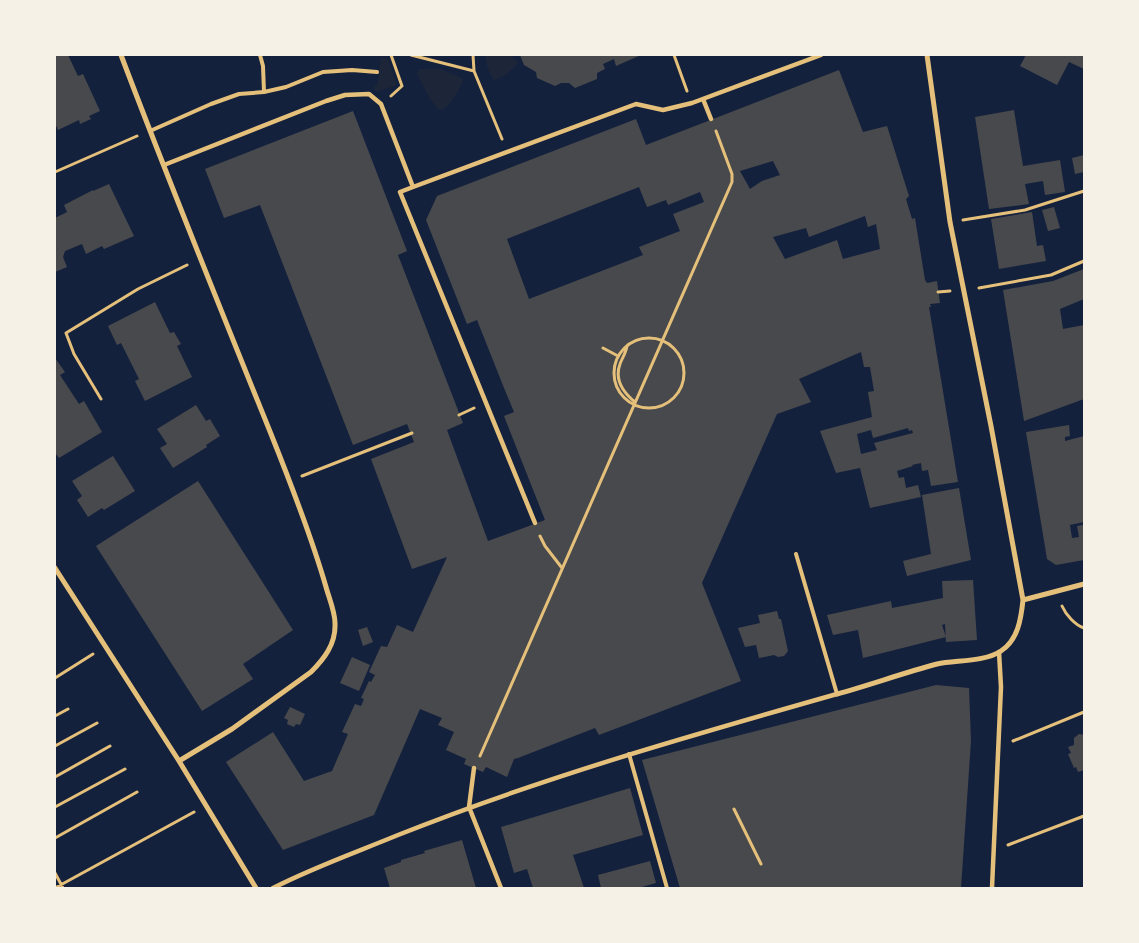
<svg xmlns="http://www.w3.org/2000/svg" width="1139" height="943" viewBox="0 0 1139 943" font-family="Barlow,sans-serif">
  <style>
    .green { fill: #1d2539 }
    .building { fill: #48494c; fill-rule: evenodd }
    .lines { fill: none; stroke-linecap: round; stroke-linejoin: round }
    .path { stroke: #e5c07b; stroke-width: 3 }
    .service { stroke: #e5c07b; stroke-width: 4 }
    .pedestrian { stroke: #e5c07b; stroke-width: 4.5 }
    .minor { stroke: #e5c07b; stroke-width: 5 }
  </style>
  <rect width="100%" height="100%" fill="#14213d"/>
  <!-- green -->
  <path class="green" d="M485 55C496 55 513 52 518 63 512 70 502 79 493 80L487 66Z
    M381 57 388 59 397 85 376 92 373 86 377 85Z
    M419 69H441L462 78 463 81C458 92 452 103 443 110L438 109 429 97 417 74Z"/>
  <!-- building -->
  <path class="building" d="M55 55H68L78 76 83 74 100 111 89 116 91 119 80 124 79 120 58 130 55 123Z
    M520 55H641L616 66 614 59 603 64 605 69 597 73V79L575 88 569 83H561L555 86 537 78 536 72 524 65Z
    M1026 55H1084V69L1069 62 1057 85 1020 66Z
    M839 70 863 132 887 126 909 196 906 199 912 219 915 218 925 280 927 283 937 281 940 303 930 304 931 307H929L958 482 931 486 928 470 922 471 921 463 912 465 913 466 897 471 899 478 904 477 906 488 918 485 921 497 870 508 860 468 836 473 820 431 872 417 868 392 874 391 870 367H864L861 352 799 379 811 402 777 414 702 583 741 681 599 735 595 728 518 758 514 759 507 777 486 767 483 772 464 764 466 759 446 750 454 732 438 725 442 718 420 709 374 815 283 850 226 762 273 732 304 781 332 771 348 734 342 732 355 704 361 706 364 699 361 698 369 681 371 682 375 675 369 672 381 646 387 647 397 625 413 632 447 557 412 569 371 459 414 442 407 424 353 445 260 205 224 218 205 169 353 111 407 251 398 255 463 423 447 430 488 541 545 520 504 416 514 412 504 388 477 320 467 324 426 220 437 196 636 119 646 145ZM773 161 780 175 762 181 750 189 740 171ZM639 187 647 207 666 200 668 205 700 192 704 202 673 214 680 231 639 247 643 255 529 299 507 239ZM865 216 868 227 876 224 880 249 843 259 837 240 785 259 773 237 806 228 809 237ZM908 428 909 431 912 430 913 433 874 443 877 450 861 454 857 434 871 430 873 438Z
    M1014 110 1023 166 1060 160 1065 192 1045 195 1043 181 1025 184 1029 204 989 209 975 117Z
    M1084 155V172L1075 174 1072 158Z
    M109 184 134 236 104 249 102 246 86 254 82 244 65 251 63 257 67 267 55 272V218L67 212 64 205 93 190V191Z
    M1054 207 1060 228 1048 231 1042 210Z
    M1032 212 1037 246 1043 245 1046 261 999 269 991 219Z
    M1084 269V299L1060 309 1063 329 1084 325V399L1024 421 1003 290 1053 281Z
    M155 302 170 333 174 332 181 344 177 346 192 377 145 401 135 381 139 379 121 343 117 345 108 326Z
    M55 358 65 372 60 375 79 404 84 401 102 432 59 458 55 453Z
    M196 405 206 421 210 419 220 436 206 445 207 447 173 468 160 448 167 444 157 429Z
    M1069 425 1070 436 1065 437V441L1084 436V522L1070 525 1072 538 1079 537 1077 526 1083 525 1084 560 1056 565 1047 559 1026 432Z
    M113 456 135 491 104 510 102 508 88 517 77 500 82 496 72 481Z
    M198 481 293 630 243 664 253 679 202 711 96 546Z
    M959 488 971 560 907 576 903 561 931 554 922 495Z
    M973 580 977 640 946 642 945 624 942 625 946 637 863 658 858 630 833 635 827 615 891 601 892 608 943 598 942 581Z
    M777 611 779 619H781L788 651 784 656 778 657 774 655 759 658 756 645 745 647 738 628 760 623 758 615Z
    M367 627 373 642 363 646 358 630Z
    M352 657 370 665 359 691 340 683Z
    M936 685 969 688 971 741 961 888H680L642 760Z
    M290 707 305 714 300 725 296 724 294 727 287 724 288 720 284 718Z
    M1079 734 1084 735V770L1078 772 1076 767 1074 768 1068 754 1071 753 1068 747 1074 745V738Z
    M630 788 643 835 573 855 584 888H533L527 869 514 873 501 827Z
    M462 840 476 888H390L384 868 401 862V860L425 853 424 851Z
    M650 861 656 883 638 888H601L598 875Z"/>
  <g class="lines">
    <!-- path -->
    <path class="path" d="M391 55 402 86 391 96
      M411 55 474 71
      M473 55 474 71 502 139
      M674 55 687 91
      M55 172 137 136
      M963 220 1025 210 1084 191
      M979 288 1051 275 1084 261
      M938 292 950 291
      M614 373a35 35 0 1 1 70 0a35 35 0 1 1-70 0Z
      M627 346C626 353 622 358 620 364 614 380 624 393 635 402
      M603 348 618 356
      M101 399 74 354 66 333 138 289 187 265
      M459 415 474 408
      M302 476 412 433
      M540 536 545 546 562 568
      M1062 606C1066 615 1075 625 1084 628
      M55 678 93 654
      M55 716 68 709
      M1013 741 1084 712
      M55 746 97 723
      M480 756 732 182V174L716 131
      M55 777 110 746
      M55 807 125 769
      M734 809 761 864
      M55 838 137 792
      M1008 845 1084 816
      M55 873 63 888
      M55 888 194 812"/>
    <!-- service -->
    <path class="service" d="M260 55 263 66 264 92
      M150 131 211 104 239 94 264 92 286 87 323 72 352 70 377 72
      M796 554 837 694
      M629 754 667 888"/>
    <!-- pedestrian -->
    <path class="pedestrian" d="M703 99 711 119
      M164 165 326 101 345 95 369 94 381 104 413 187 636 104 663 110 692 103 821 55
      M413 187 400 192 535 523
      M469 807 501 888
      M469 807 474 768
      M273 888C314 867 357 852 398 835 541 778 689 736 837 694
      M992 888 1001 687 999 652"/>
    <!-- minor -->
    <path class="minor" d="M121 55C169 182 220 308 271 434 291 484 311 535 326 587 329 598 335 612 335 623 336 644 324 659 311 672L232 729 179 761
      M55 568 179 761 256 888
      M1023 600 1084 584
      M837 694C870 685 903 673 937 664 956 660 985 662 1001 651 1018 640 1021 619 1023 600L991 426 950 222 927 55"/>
  </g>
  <!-- border -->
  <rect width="1139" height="943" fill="none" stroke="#f6f1e7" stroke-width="112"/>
</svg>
